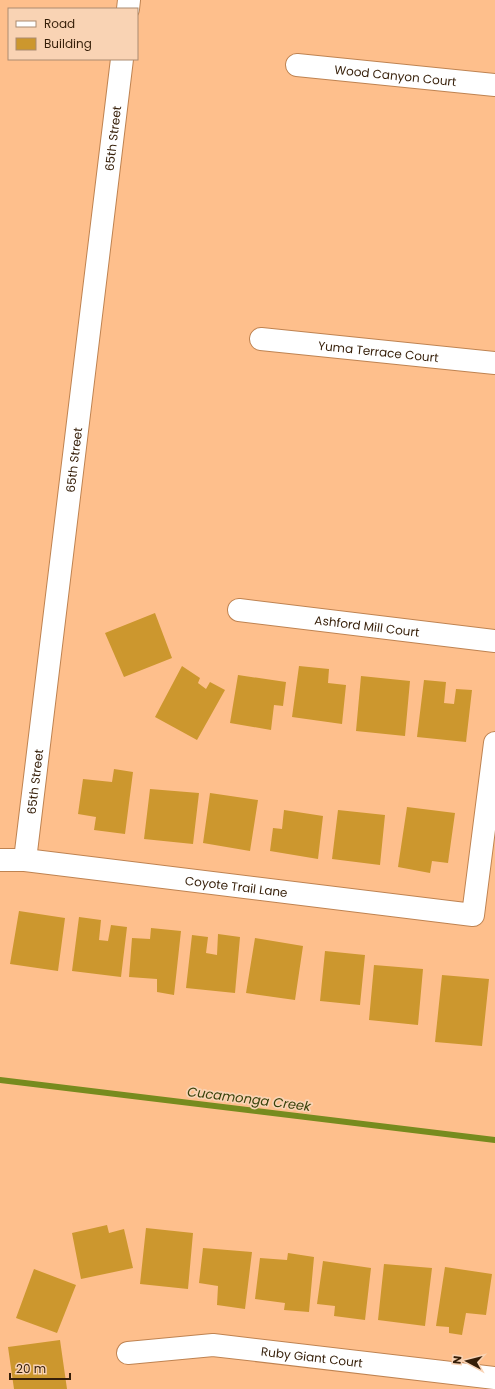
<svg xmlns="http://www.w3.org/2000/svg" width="495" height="1389" viewBox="0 0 495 1389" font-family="Poppins,sans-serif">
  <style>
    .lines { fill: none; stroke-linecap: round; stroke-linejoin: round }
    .stream { stroke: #778b1e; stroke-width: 6 }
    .building { fill: #cc972e }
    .street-casing { stroke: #bf8351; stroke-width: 24 }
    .street { stroke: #fff; stroke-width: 22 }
    .labels { text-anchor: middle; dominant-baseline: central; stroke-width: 3.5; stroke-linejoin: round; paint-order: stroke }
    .street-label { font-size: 12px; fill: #361f09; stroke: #f9d3b4 }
    .water-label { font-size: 13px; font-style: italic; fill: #374109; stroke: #f9d3b4 }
  </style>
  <rect width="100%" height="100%" fill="#febf8c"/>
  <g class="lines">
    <!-- stream -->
    <path class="stream" d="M0 1080 495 1140"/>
  </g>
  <!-- building -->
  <path class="building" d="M155 613 172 658 124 677 105 633Z
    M182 666 200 678 198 683 206 689 210 682 225 690 197 740 155 717Z
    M299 666 329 669 328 683 346 685 342 724 292 717Z
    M238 675 286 682 283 706 274 705 271 730 230 723Z
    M361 676 410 681 405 736 356 731Z
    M424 680 446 682 444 703 454 704 456 689 472 690 466 742 417 737Z
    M114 769 133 772 125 834 94 830 96 817 78 814 83 779 112 782Z
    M150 789 199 793 193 844 144 839Z
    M210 793 258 800 250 851 203 843Z
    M407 807 455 813 448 863 432 861 430 873 398 867Z
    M284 810 323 816 318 859 270 851 273 828 282 829Z
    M338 810 385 815 380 865 332 859Z
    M19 911 65 918 58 971 10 964Z
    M79 917 101 920 99 940 108 941 111 925 127 927 121 977 72 971Z
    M151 928 181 931 174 995 157 992V979L129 977 132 938 150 939Z
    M218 934 240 937 235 993 186 988 192 935 208 937 206 953 217 955Z
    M255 938 303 946 295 1000 246 993Z
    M325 951 365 955 360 1005 320 1001Z
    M374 965 423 969 418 1025 369 1020Z
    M442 975 489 979 482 1046 435 1042Z
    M107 1225 109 1233 124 1229 133 1268 81 1279 72 1233Z
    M146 1228 193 1233 188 1289 140 1284Z
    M203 1248 252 1252 245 1309 217 1305 218 1286 199 1283Z
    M288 1253 314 1257 309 1312 284 1310 285 1303 255 1299 260 1258 287 1260Z
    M323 1261 371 1268 365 1320 334 1316 335 1306 317 1304Z
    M384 1264 432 1268 425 1326 378 1320Z
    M445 1267 492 1274 486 1315 466 1313 462 1335 449 1333V1327L436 1326Z
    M34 1269 76 1285 57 1333 16 1318Z
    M60 1340 67 1389H14L8 1347Z"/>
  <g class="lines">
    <!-- street casing -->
    <g class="street-casing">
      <g id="street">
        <path d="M128 9 129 0"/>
        <path id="s1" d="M297 65 495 85"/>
        <path id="s2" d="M261 339 495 363"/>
        <path id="s3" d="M239 610 495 641"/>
        <path id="s4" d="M0 860H25L473 915 495 743"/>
        <path id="s5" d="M25 860 122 59"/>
        <path id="s6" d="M128 1353 213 1345 495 1378"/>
      </g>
    </g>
    <!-- street -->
    <use href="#street" class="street"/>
  </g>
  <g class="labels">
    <!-- street labels -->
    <g class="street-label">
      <text stroke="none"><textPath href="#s1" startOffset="99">Wood Canyon Court</textPath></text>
      <text stroke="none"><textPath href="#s5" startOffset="727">65th Street</textPath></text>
      <text stroke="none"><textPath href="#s2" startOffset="118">Yuma Terrace Court</textPath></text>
      <text stroke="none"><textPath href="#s5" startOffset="403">65th Street</textPath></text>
      <text stroke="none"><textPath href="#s3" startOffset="129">Ashford Mill Court</textPath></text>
      <text stroke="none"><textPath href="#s5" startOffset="79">65th Street</textPath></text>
      <text stroke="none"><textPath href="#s4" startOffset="238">Coyote Trail Lane</textPath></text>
      <text stroke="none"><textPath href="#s6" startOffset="185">Ruby Giant Court</textPath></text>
    </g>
    <!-- water labels -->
    <g class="water-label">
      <text transform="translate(249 1099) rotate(7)">Cucamonga Creek</text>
    </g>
  </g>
  <!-- legend -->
  <rect x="8" y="8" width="130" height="52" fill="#f9d3b4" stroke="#ab8b70"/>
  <rect x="16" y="21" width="20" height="6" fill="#ffffff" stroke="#ab8b70"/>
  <text x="44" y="28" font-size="12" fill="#361f09">Road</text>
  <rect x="16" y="38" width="20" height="12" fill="#cc972e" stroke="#ab8b70"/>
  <text x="44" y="48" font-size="12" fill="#361f09">Building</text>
  <!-- north arrow -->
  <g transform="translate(467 1361) rotate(277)" stroke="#f9d3b4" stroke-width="3" paint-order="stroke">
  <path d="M0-3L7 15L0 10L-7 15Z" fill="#361f09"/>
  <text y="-6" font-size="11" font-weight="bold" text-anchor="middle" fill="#361f09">N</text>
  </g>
  <!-- scale -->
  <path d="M10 1373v6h60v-6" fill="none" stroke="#361f09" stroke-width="2"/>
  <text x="16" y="1373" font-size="12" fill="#361f09" stroke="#f9d3b4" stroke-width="3" paint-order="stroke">20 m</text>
</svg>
